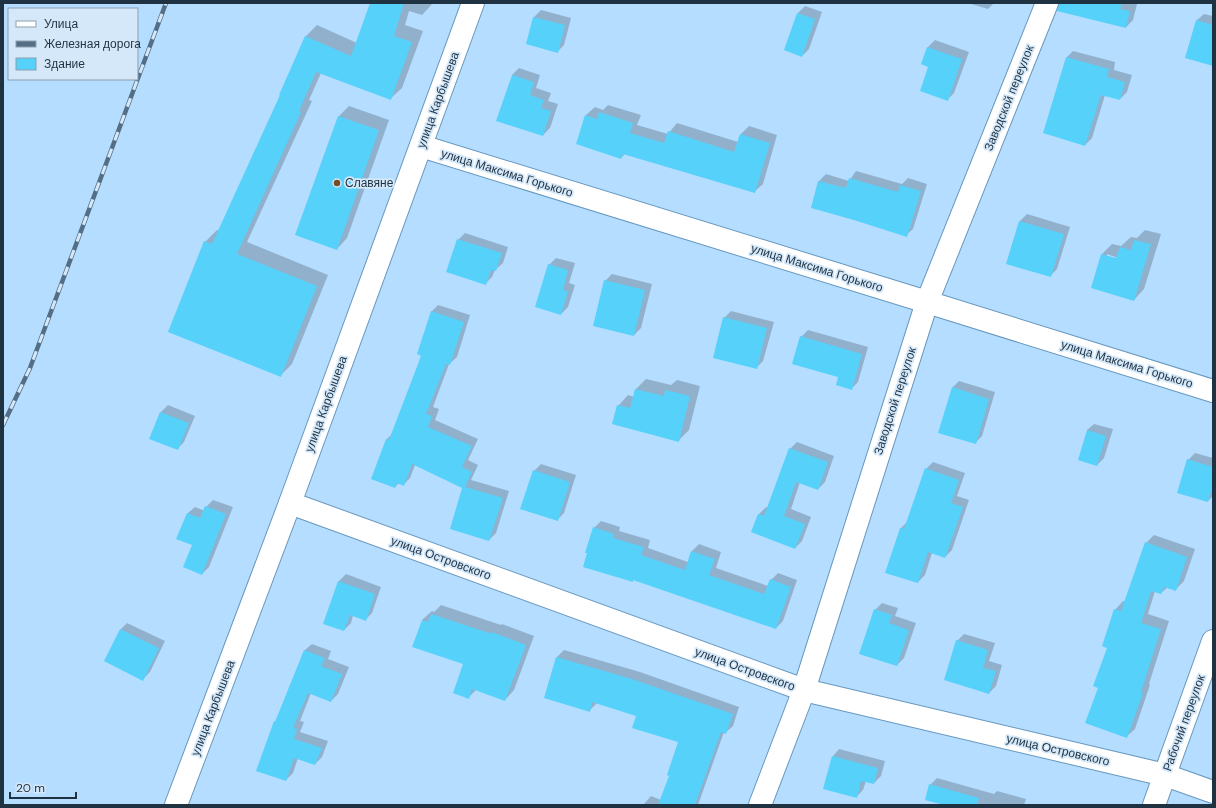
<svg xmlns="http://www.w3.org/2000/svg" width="1216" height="808" viewBox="0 0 1216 808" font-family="'DM Sans',sans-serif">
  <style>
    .shadow { fill: #0003; fill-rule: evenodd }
    .building { fill: #56d1fa }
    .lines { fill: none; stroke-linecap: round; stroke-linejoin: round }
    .minor-casing { stroke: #6798bf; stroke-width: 24 }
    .major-casing { stroke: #6798bf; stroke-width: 24 }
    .minor { stroke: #fff; stroke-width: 22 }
    .major { stroke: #fff; stroke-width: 22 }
    .rail-casing { stroke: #546f85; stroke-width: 4.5 }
    .rail { stroke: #d4e8f9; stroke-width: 3; stroke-dasharray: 9; stroke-linecap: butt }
    .poi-dot { fill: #734e2a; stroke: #d4e8f9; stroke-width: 1.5 }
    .labels { text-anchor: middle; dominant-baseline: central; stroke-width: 3.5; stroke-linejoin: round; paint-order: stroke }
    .street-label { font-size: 12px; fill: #1e3242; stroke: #d4e8f9 }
    .poi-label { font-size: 12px; fill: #1e3242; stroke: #d4e8f9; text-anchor: start }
  </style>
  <rect width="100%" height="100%" fill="#b5ddff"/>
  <!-- shadow -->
  <path class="shadow" d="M372 3H433L422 15 409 11 405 25 423 31 402 88 390 99 321 73 309 100 312 101 247 242 328 275 292 364 280 376 205 242 217 230 219 231 281 95 305 37 317 25 357 43Z
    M968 3H994L988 9Z
    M1085 3H1131L1137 4 1133 20 1126 27Z
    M805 6 822 12 809 49 802 56 785 50 798 13Z
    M541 10 571 18 564 45 557 52 527 43 534 17Z
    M1204 14 1213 16V63L1197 20Z
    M935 40 969 52 954 93 947 100 930 67 922 64 928 47Z
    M1073 51 1115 62 1114 70 1132 75 1127 92 1120 99 1105 95 1092 138 1085 145 1066 58Z
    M519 68 540 75 536 88 551 93 548 101 558 104 550 128 543 135 512 75Z
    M608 105 641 115 637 125 668 134 677 123 738 142 741 134 749 126 777 135 763 184 754 192 625 154 621 158 577 143 586 115 595 107 603 110Z
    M349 106 389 120 347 238 337 249 297 235 339 116Z
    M856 171 902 184 908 178 927 184 913 229 906 235 812 207 819 181 826 174 849 181Z
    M1027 214 1070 227 1057 269 1050 276 1007 263 1020 221Z
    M1145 230 1161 234 1144 289 1134 300 1102 254 1112 244 1121 246 1131 237 1137 238ZM1107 254 1121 259V261L1107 257Z
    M465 233 508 247 503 263 495 270 492 277 485 284 458 240Z
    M556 258 575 263 569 283 575 285 568 307 561 314 549 265Z
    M612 274 652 284 641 328 634 335 605 281Z
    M438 305 470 315 457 357 449 364 433 407 439 409 435 420 478 439 468 460 478 465 471 480 509 491 496 533 489 540 464 487 415 465 410 478 403 485 399 483 395 487 386 440 392 434 423 355 431 312Z
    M731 311 774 322 763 361 756 368 724 318Z
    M808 330 868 347 858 382 851 389 801 337Z
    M646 379 671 385 677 380 700 386 689 430 678 441 618 406 628 395 634 397 636 389Z
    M959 381 995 392 982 436 975 443 952 388Z
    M168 405 195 416 184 442 177 449 150 438 161 412Z
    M1094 424 1113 429 1104 458 1097 465 1087 430Z
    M797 442 834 456 825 482 818 489 800 482 791 509 811 517 802 541 795 548 752 531 759 514 766 507 768 508 790 449Z
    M1195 453 1213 458V496L1208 501 1188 460Z
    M933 462 965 473 957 496 969 500 952 550 945 557 932 553 925 575 918 582 901 528 907 522 926 469Z
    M541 464 576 475 564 513 557 520 534 471Z
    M213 500 233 507 209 567 202 574 193 544 188 513 195 507 205 511 206 507Z
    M601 521 620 527 619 531 650 540 648 548 688 562 692 551 699 544 721 552 716 568 768 586 771 580 778 573 797 580 783 621 776 628 634 579 632 581 594 528Z
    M1154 535 1195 549 1184 581 1175 590 1168 587 1161 593 1155 591 1148 614 1169 621 1149 684 1150 685 1135 729 1126 737 1099 687 1115 610 1123 601 1126 602 1146 543Z
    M346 574 381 587 372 613 365 620 353 615 351 623 344 630 339 581Z
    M882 603 898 608 895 616 916 623 904 658 897 665 875 610Z
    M441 605 501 625 502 624 534 636 514 690 505 700 477 689 469 697 465 663 422 620 432 611 434 612Z
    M127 623 165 641 150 672 143 679 120 630Z
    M964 634 995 643 989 661 1002 665 996 686 989 693 957 641Z
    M312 644 331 651 328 659 349 667 338 694 331 701 311 693 300 721 304 722 300 732 328 741 322 757 315 764 298 758 293 773 286 780 258 770 275 722 277 719 305 650Z
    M564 650 640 672 739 707 733 726 726 732H724L698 805H643L651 796 661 800 670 775 680 742 637 715 597 703 589 711 557 657Z
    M839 749 885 761 881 776 874 783 866 781 863 790 856 797 833 756Z
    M937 778 994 794 997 791 1026 799 1024 805H940V803L930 785Z"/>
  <!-- building -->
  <path class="building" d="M370 3H404L394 36 412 42 391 100 316 72 299 111 301 112 237 254 317 286 281 377 168 332 204 241 212 244 280 95H279L305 36 351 56Z
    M1059 3H1122L1120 9 1130 11 1126 28 1057 11Z
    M797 13 815 19 802 57 784 50Z
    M533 17 565 25 558 53 526 44Z
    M1196 20 1213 25V66L1185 58Z
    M927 47 962 59 948 101 920 91 928 67 921 64Z
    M1066 57 1109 69 1107 77 1125 82 1120 100 1101 95 1085 146 1043 133Z
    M512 75 534 82 530 95 544 100 541 108 551 111 543 136 496 121Z
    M599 112 633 123 630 133 664 143 668 131 734 152 740 134 770 143 755 193 623 154 621 159 576 144 585 115 597 119Z
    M338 116 379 130 337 250 295 235Z
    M849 178 898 192 900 185 921 191 907 237 854 220 811 208 818 181 846 188Z
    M1019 221 1064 234 1051 277 1006 264Z
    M457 239 502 253 496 271 491 270 486 285 446 272Z
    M1134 240 1151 244 1134 301 1091 288 1101 254 1116 258 1120 247 1131 250Z
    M548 264 568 270 563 290 568 291 561 315 535 307Z
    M604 280 645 290 634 336 593 326Z
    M431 311 464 322 450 365 446 364 426 414 432 416 428 427 472 446 462 467 472 472 465 487 503 498 489 541 450 529 462 488 412 464 404 486 397 483 395 488 371 479 386 439 389 440 421 356 417 354Z
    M723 317 767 328 757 369 713 358Z
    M800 336 862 354 852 390 836 385 838 377 792 364Z
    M952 387 989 399 976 444 938 433Z
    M635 389 664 396 665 390 690 396 679 442 612 424 617 405 630 408Z
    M160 412 189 423 178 450 149 439Z
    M1087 430 1106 436 1097 466 1078 460Z
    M789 448 828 462 818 490 796 482 784 516 805 524 795 549 751 532 758 514 764 516Z
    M1187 459 1213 467V485L1208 502 1177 493Z
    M925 468 959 480 951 503 963 507 945 558 928 552 918 583 885 573 900 528 904 529Z
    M533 470 570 482 558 521 520 509Z
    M205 506 226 514 202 575 183 567 192 545 176 539 187 513 200 518Z
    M593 527 614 534 613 538 644 547 641 555 685 570 691 551 715 559 709 575 764 594 770 579 791 587 776 629 633 580V582L583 567 587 553H585Z
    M1145 542 1187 557 1176 591 1164 587 1161 594 1151 591 1141 623 1161 629 1141 692 1143 693 1127 738 1085 723 1098 688 1093 686 1107 648 1102 646 1114 609 1121 611Z
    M338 581 375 594 366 621 350 615 344 631 323 624Z
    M874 609 892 615 889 623 909 630 897 666 859 654Z
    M431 614 492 634V632L526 645 505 701 472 689 469 699 453 693 463 664 412 647 422 620 428 622Z
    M120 629 159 648 143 681 104 661Z
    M956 640 988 650 983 668 996 671 989 694 944 680Z
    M304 650 325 658 321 666 342 674 331 702 308 693 293 728 297 729 294 739 322 748 315 765 294 758 286 781 256 771 274 721 275 722Z
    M556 657 632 679 733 714 726 734 721 732 695 805H658L669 776 667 775 678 742 632 728 636 716 592 702 590 712 544 698Z
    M832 756 878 768 874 784 861 781 857 798 823 789Z
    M929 784 979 798 977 805H944L925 800Z"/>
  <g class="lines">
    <!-- minor casing -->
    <g class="minor-casing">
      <path id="minor" d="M421 146 927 302 1213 391
        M290 503 804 690 1165 775 1213 792
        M760 805 804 690 927 302 1047 3
        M1154 805 1213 641"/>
    </g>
    <!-- major casing -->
    <g class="major-casing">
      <path id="major" d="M176 805 290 503 473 3"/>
    </g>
    <!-- minor -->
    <use href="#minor" class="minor"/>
    <!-- major -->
    <use href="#major" class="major"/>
    <!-- rail casing -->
    <g class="rail-casing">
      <path id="rail" d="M3 425 30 368 166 3"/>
    </g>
    <!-- rail -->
    <use href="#rail" class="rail"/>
  </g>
  <!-- markers -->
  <circle class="poi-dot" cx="337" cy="183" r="4"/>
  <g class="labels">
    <!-- street labels -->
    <g class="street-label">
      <text transform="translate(1009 98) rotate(-68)">Заводской переулок</text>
      <text transform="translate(438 100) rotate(-70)">улица Карбышева</text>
      <text transform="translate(507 173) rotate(17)">улица Максима Горького</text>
      <text transform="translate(817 268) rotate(17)">улица Максима Горького</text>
      <text transform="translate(1127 364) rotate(17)">улица Максима Горького</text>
      <text transform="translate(895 401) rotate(-72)">Заводской переулок</text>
      <text transform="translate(326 404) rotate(-70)">улица Карбышева</text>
      <text transform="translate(441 558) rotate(20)">улица Островского</text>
      <text transform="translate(745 669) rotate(20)">улица Островского</text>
      <text transform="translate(213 708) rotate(-69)">улица Карбышева</text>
      <text transform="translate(1184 723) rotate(-70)">Рабочий переулок</text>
      <text transform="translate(1058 750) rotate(13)">улица Островского</text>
    </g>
    <!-- poi labels -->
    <g class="poi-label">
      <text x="345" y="183">Славяне</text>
    </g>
  </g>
  <!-- border -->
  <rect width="1216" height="808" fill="none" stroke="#1e3242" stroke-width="8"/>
  <!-- legend -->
  <rect x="8" y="8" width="130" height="72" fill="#d4e8f9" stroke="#8b9fb0"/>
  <rect x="16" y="21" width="20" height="6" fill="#ffffff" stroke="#8b9fb0"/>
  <text x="44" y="28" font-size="12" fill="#1e3242">Улица</text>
  <rect x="16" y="41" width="20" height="6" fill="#546f85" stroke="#8b9fb0"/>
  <text x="44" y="48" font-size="12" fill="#1e3242">Железная дорога</text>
  <rect x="16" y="58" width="20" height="12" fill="#56d1fa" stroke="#8b9fb0"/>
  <text x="44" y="68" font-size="12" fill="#1e3242">Здание</text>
  <!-- scale -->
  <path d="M10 792v6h66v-6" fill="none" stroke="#1e3242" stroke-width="2"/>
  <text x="16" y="792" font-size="12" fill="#1e3242" stroke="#d4e8f9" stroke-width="3" paint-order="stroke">20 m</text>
</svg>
